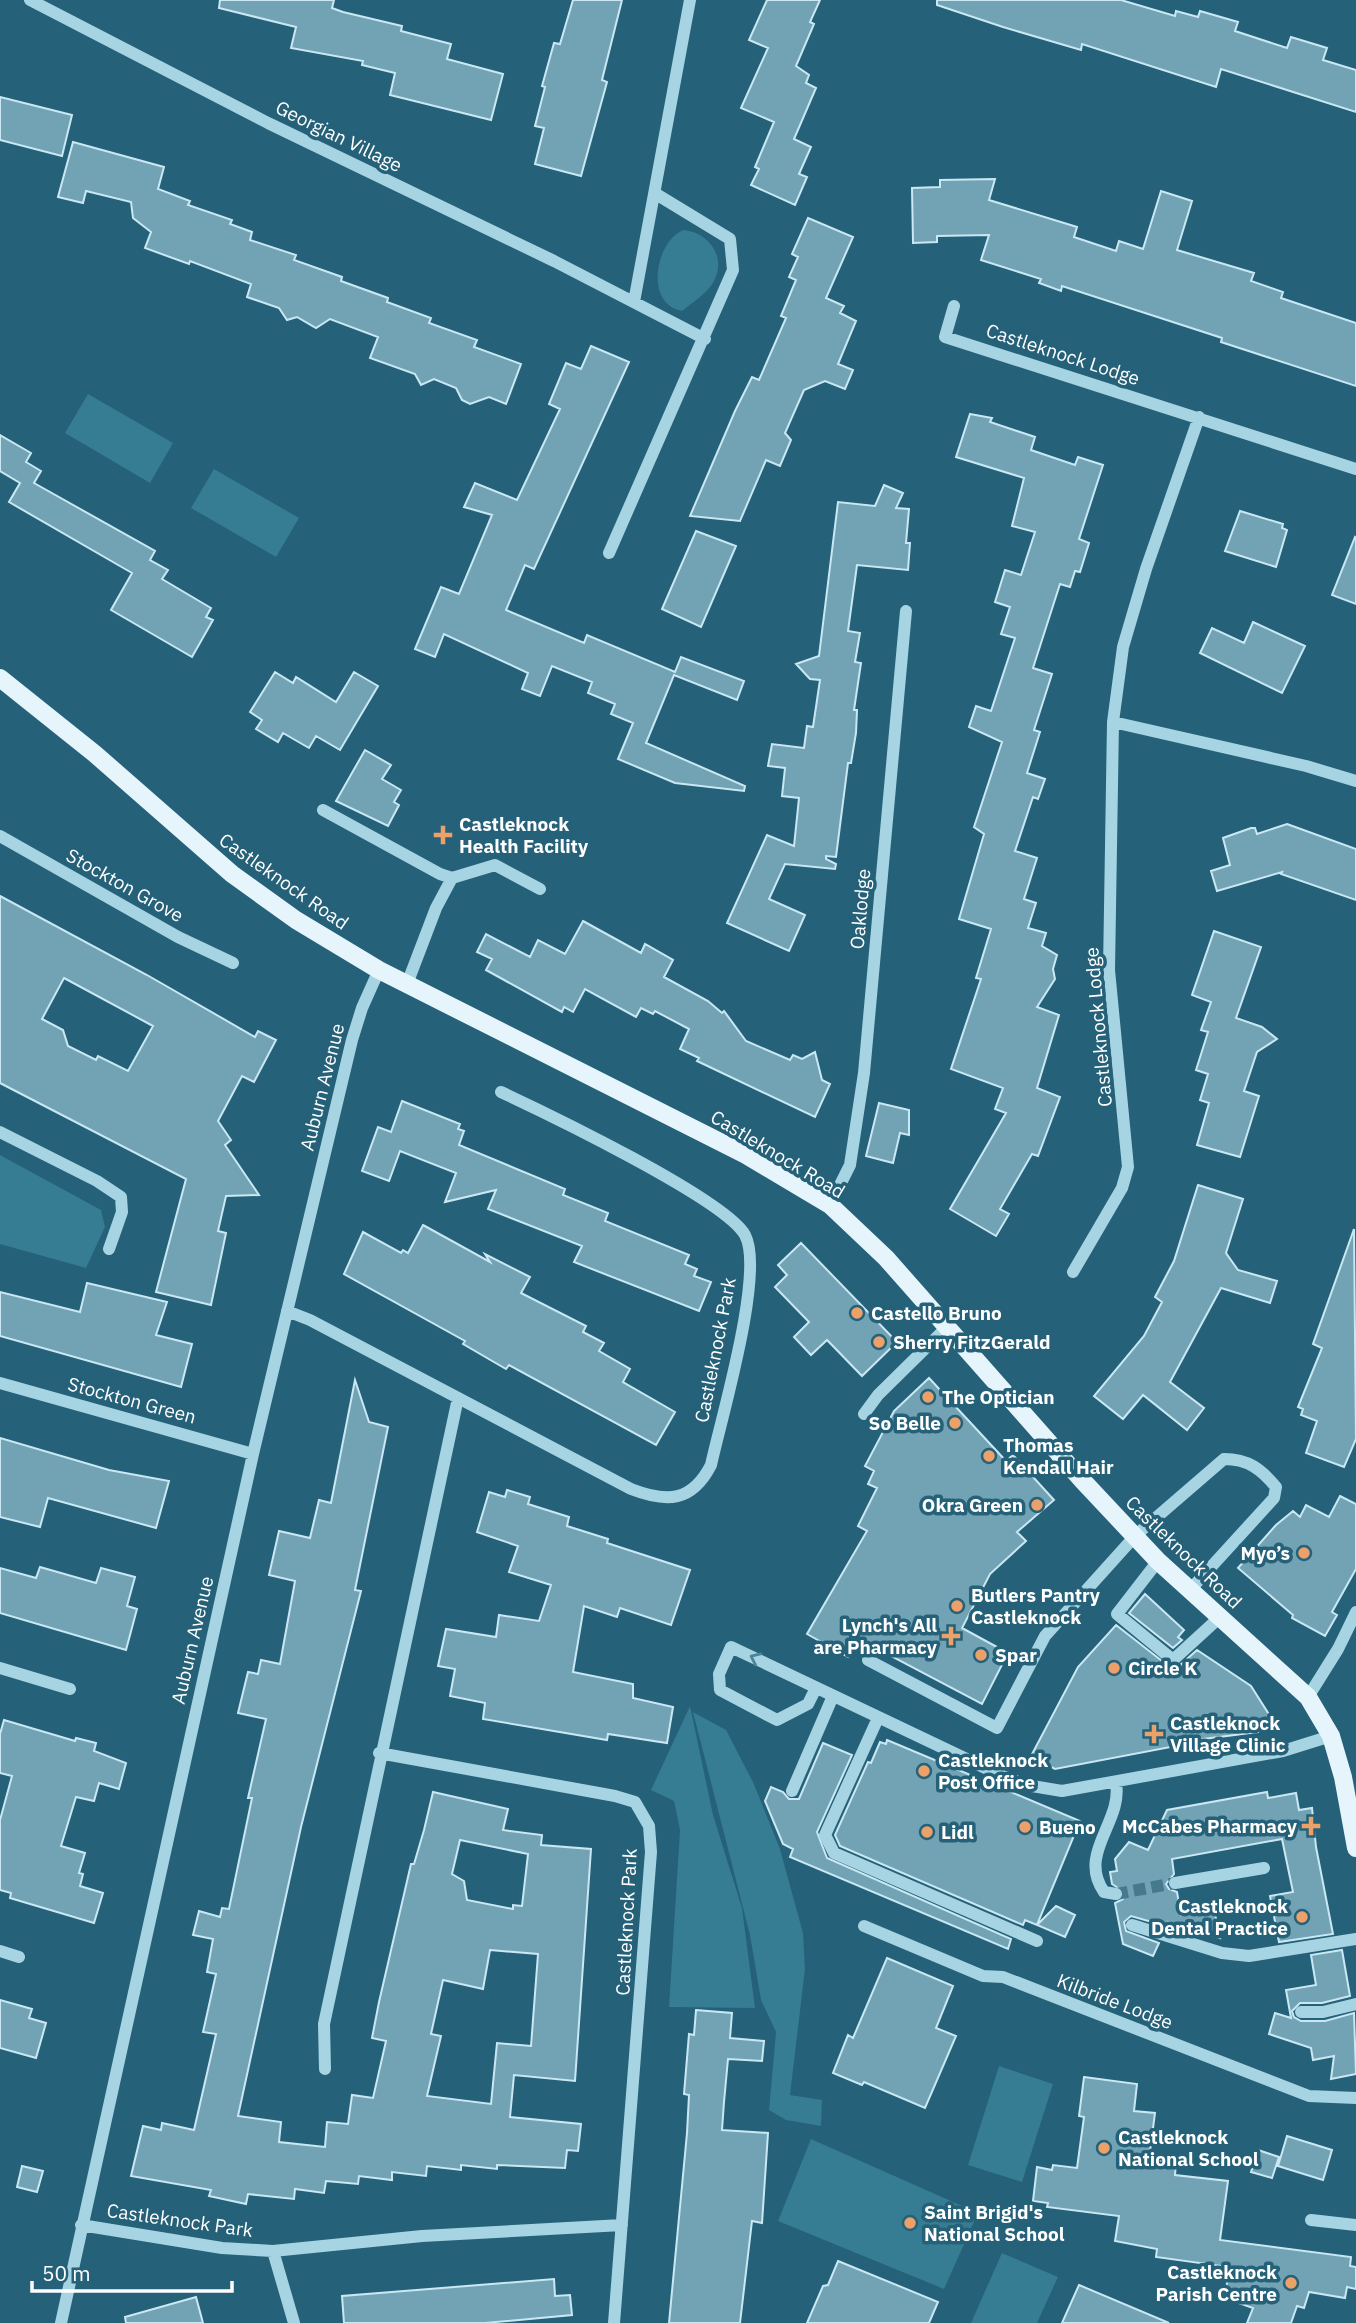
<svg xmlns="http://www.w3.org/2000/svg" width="1356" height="2323" viewBox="0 0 1356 2323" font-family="'IBM Plex Sans',sans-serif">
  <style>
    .green { fill: #367c93 }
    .building { fill: #72a3b5; stroke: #c9e8f3; stroke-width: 2; fill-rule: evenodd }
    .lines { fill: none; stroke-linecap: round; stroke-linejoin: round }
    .minor-tunnel { stroke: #46798c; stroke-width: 12; stroke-dasharray: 12 6; stroke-linecap: butt }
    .minor { stroke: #a7d4e3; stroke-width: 12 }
    .major { stroke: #e6f5fc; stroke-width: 18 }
    .oneway { stroke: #4c8498 }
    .poi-dot { fill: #eca16b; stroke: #256178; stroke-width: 2.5 }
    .labels { text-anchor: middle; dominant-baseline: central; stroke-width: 7; stroke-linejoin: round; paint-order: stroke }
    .street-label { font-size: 19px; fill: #fff; stroke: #256178 }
    .poi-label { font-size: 19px; font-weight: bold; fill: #fff; stroke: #256178; text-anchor: start }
  </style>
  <rect width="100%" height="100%" fill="#256178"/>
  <!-- green -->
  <path class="green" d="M683 230C708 232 727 256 714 281 707 294 693 302 682 311 645 305 654 243 683 230Z
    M88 394 173 443 150 483 65 433Z
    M214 469 299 518 276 557 191 508Z
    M0 1155 101 1210 105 1227 86 1268 0 1244Z
    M690 1706 713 1815 742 1908 755 2008 669 2007 680 1830 674 1801 651 1790Z
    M693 1712 726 1730 753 1782 780 1849 803 1933 805 1969 790 2095 822 2100 821 2126 786 2120 769 2110 776 2032 761 2000 750 1935Z
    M999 2066 1053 2084 1022 2182 968 2165Z
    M811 2139 978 2213 944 2289 778 2221Z
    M1002 2253 1058 2277 1037 2323H971Z"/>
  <!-- building -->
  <path class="building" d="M220 0H334L332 8 343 12 402 26 401 31 451 44 447 59 503 74 491 120 390 95 395 73 362 65 363 61 291 48 296 27 219 8Z
    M573 0H622L602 80 607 82 581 176 535 164 544 128 535 126 545 87 542 86 554 43 560 44Z
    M767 0H820L810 22 814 24 796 66 809 75 806 83 816 88 794 139 811 147 799 174 807 177 795 205 751 185 759 169 755 167 774 122 741 108 768 48 749 40Z
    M937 0H1121L1175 16 1176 11 1198 17 1200 11 1238 22 1235 31 1287 48 1291 37 1327 48 1323 60 1356 70V112L1221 69 1216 87 1082 44 1081 50 1003 27 937 5Z
    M0 97 72 115 62 156 0 140Z
    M73 142 164 167 158 189 190 201 188 205 232 220 230 224 252 232 250 240 296 255 294 260 342 277 341 281 388 298 387 302 431 318 429 323 477 340 474 347 521 364 506 404 489 397 470 404 462 400 456 388 434 379 421 385 415 374 370 358 378 337 330 319 316 328 297 317 287 320 279 308 247 297 251 284 190 261 189 264 145 248 151 232 133 218 131 202 86 191 83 203 58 197Z
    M995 179 989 200 1077 227 1074 237 1116 251 1119 241 1143 249 1161 191 1192 201 1177 250 1254 273 1251 281 1283 292 1281 298 1356 323V386L1221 342 1222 338 1062 286 1061 291 1039 283 1041 279 981 260 989 235 937 236V242L913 243 912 188 940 187V180Z
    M808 218 853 237 826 298 844 306 840 313 856 321 838 364 853 370 845 389 825 381 804 390 785 433 791 440 780 466 766 460 740 521 690 516 735 411 752 377 759 380 786 318 781 316 796 280 789 277 798 257 792 254Z
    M591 346 629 362 534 569 525 565 506 610 584 643 587 635 675 672 681 657 744 681 737 700 674 675 646 743 745 786 744 791 675 783 618 759 633 723 611 714 615 704 588 693 592 682 552 666 540 696 522 689 528 673 444 634 435 657 415 649 441 587 459 594 492 515 464 507 475 483 517 500 560 409 549 404 566 363 581 369Z
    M970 414 992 418 990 422 1035 437 1031 450 1075 465 1078 457 1103 465 1079 539 1089 543 1080 572 1075 571 1070 587 1060 584 1033 668 1052 674 1034 730 1040 732 1027 773 1045 779 1038 799 1033 797 1015 851 1037 858 1024 899 1036 903 1028 928 1046 933 1042 946 1057 955 1053 969 1055 979 1037 1007 1059 1015 1037 1088 1060 1097 1038 1156 1032 1154 1000 1209 1009 1214 996 1236 950 1209 1006 1113 995 1109 1003 1088 951 1069 981 979 976 978 991 929 959 919 984 834 974 827 1002 742 969 727 976 706 991 711 1015 638 1001 634 1010 607 995 602 1005 570 1021 575 1035 532 1012 526 1024 478 956 457Z
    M0 435 31 453 26 462 41 471 34 483 155 551 150 560 168 570 162 579 211 608 206 617 213 620 192 657 111 610 132 573 9 502 20 483 0 471Z
    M884 485 903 493 896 508 909 509 906 543H910L908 570 857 565 848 631 860 633 855 662 861 663 854 710H857L856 733 851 763H848L836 857 826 856V859L836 864 835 869 785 864 769 899 805 915 789 951 727 923 767 835 794 846 799 798 782 796 785 768 768 766 772 744 804 748 807 726 813 727 820 680 810 679 796 664 819 656 838 502 875 506Z
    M1240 511 1283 524 1282 528 1287 530 1276 567 1225 551Z
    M696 531 736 546 701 627 662 609Z
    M1355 537 1356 538V604L1332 595Z
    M1253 622 1305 646 1282 693 1200 653 1212 628 1244 643Z
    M275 672 293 683 296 677 336 702 354 672 378 686 340 750 316 736 309 748 283 733 278 742 256 729 262 720 250 712Z
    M365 750 391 765 382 779 401 790 394 802 399 805 388 826 336 801Z
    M1287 824 1356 849V900L1281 874 1282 872 1217 891 1211 871 1230 865 1223 838 1251 828H1255L1257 834Z
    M0 896 147 975 255 1037 258 1031 276 1040 254 1082 242 1076 218 1121 231 1140 225 1145 259 1195 226 1196 218 1231 226 1233 211 1305 156 1292 186 1179 0 1083ZM64 978 153 1026 128 1071 98 1056 96 1060 68 1046 63 1030 42 1019Z
    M583 921 641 953 645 944 673 960 664 977 708 1001 722 1013 724 1011 746 1041 790 1060 793 1055 802 1059 815 1052 822 1080 830 1084 815 1117 697 1061 699 1058 680 1049 689 1029 655 1011 653 1014 641 1008 636 1017 585 989 573 1012 564 1007 562 1012 486 970 492 959 477 952 486 934 530 957 538 940 565 954Z
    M1214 931 1261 947 1236 1018 1262 1027 1277 1039 1257 1052 1244 1091 1259 1096 1240 1157 1197 1145 1209 1103 1200 1100 1208 1074 1196 1070 1208 1032 1201 1030 1211 1002 1192 995Z
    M402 1101 460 1124 458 1129 464 1131 459 1145 565 1189 563 1195 608 1213 605 1221 689 1255 685 1264 697 1269 694 1276 711 1282 699 1311 574 1262 582 1246 488 1209 496 1190 445 1202 456 1173 400 1151 389 1181 362 1171 378 1127 391 1132Z
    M879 1103 909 1110V1135L900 1133 893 1163 866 1156Z
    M1198 1185 1243 1199 1226 1253 1238 1270 1277 1281 1270 1303 1221 1288 1170 1382 1204 1408 1187 1430 1143 1395 1123 1419 1094 1396 1144 1336 1162 1302 1155 1297 1174 1261Z
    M423 1225 490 1262 485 1254 530 1277 521 1293 586 1326 583 1332 604 1343 599 1351 630 1369 623 1382 675 1412 656 1445 509 1365 506 1369 463 1344 465 1341 344 1274 363 1232 401 1253 403 1250 408 1253Z
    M1354 1229 1356 1439 1344 1467 1306 1453 1317 1421 1301 1415 1303 1409 1298 1407 1322 1348 1313 1344Z
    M801 1243 897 1342 862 1376 827 1340 811 1355 794 1337 809 1322 775 1287 787 1275 778 1265Z
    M87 1283 167 1302 156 1335 192 1344 181 1387 0 1336V1292L80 1312Z
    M929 1378 1006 1461 1013 1455 1054 1500 1017 1532 1026 1541 990 1574 962 1628 1008 1653 982 1704 859 1639 848 1657 807 1634 867 1531 858 1526 877 1488 868 1484 874 1471 865 1466 894 1411Z
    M355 1380 369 1422 388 1427 355 1590 361 1591 301 1827 238 2116 281 2122 279 2142 325 2147 327 2122 348 2124 352 2095 373 2098 386 2041 372 2038 379 2002 411 1864H414L424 1830 433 1792 508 1809 503 1830 542 1835 541 1845 591 1849 575 2081 514 2075 510 2117 581 2124 578 2151 567 2150 565 2168 497 2165V2169L461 2165V2170L427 2166 426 2176 392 2172V2180L359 2176 358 2184 326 2181 324 2193 295 2189 294 2199 248 2194 246 2204 209 2196 211 2190 131 2176 143 2126 161 2130 162 2123 194 2130 216 2034 203 2032 216 1974 207 1972 213 1939 193 1935 199 1911 220 1917 222 1908 229 1909 252 1798H248L266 1719 238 1713 248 1672 258 1674 261 1660 280 1664 295 1581 269 1575 279 1531 310 1538 319 1500 331 1503ZM460 1840 528 1854 522 1906 513 1905V1909L467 1900 464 1881 452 1874ZM490 1950 538 1954 531 2046 497 2043 491 2104 427 2096 441 2036 431 2034 443 1980 483 1989Z
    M0 1438 109 1470 169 1481 156 1528 48 1498 40 1527 0 1517Z
    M507 1490 530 1497 528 1504 569 1517 567 1526 608 1539 607 1543 690 1570 671 1625 620 1608 617 1617 584 1606 573 1672 633 1684V1698L673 1707 667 1743 608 1734 607 1740 483 1719 485 1703 450 1696 455 1669 438 1666 446 1629 496 1637 499 1615 539 1621 551 1585 509 1572 518 1546 477 1532 489 1492 505 1497Z
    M1340 1496 1356 1504V1569L1332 1612 1337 1615 1325 1636 1292 1618 1293 1615 1238 1568 1276 1525 1293 1511 1300 1517 1306 1505 1329 1517Z
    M40 1567 96 1583 101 1568 135 1577 127 1606 137 1609 126 1650 0 1613V1568L36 1578Z
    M1145 1594 1184 1630 1178 1637 1182 1640 1173 1648 1129 1613Z
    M1116 1625 1171 1668 1178 1667 1197 1650 1251 1686 1270 1716 1258 1732 1172 1743 1176 1746 1055 1769 1031 1756 1078 1667Z
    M4 1720 75 1741 76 1738 96 1743 94 1751 126 1763 119 1789 99 1783 94 1801 76 1797 61 1846 85 1853 79 1873 83 1874 80 1886 103 1893 94 1923 10 1898 11 1893 0 1890V1820L12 1776 0 1773V1734Z
    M887 1740 1080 1821 1037 1925 1025 1920 1023 1925 840 1846 835 1835 868 1762 871 1763 880 1742 886 1744Z
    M823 1743 852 1755 817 1832 827 1858 1011 1939 1008 1949 790 1857 793 1849 783 1844 765 1801 771 1787 783 1792 789 1799H799Z
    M1267 1792 1268 1798 1296 1793 1299 1810 1312 1808 1316 1847 1333 1934 1279 1942 1270 1896 1293 1892 1282 1839 1172 1859 1174 1874 1166 1884 1169 1889 1177 1892 1181 1915 1214 1909 1220 1938 1168 1922 1166 1926 1131 1916 1124 1922 1126 1931 1159 1943 1153 1956 1123 1944 1115 1903 1123 1899 1124 1892 1112 1884 1110 1872 1117 1871 1115 1859 1129 1842 1148 1850 1167 1810Z
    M1056 1906 1075 1915 1065 1937 1037 1925Z
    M1342 1950 1350 1996 1322 2003H1300L1292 2011 1294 2017 1301 2021H1325L1354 2013 1356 2074 1331 2079 1334 2056 1313 2060 1311 2048 1269 2034 1275 2013 1291 2018 1286 1990 1316 1985 1311 1955Z
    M887 1958 953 1986 936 2028 956 2036 925 2108 864 2082 862 2085 833 2073 848 2035 853 2038Z
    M0 2000 32 2009 29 2018 46 2023 36 2058 0 2048Z
    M696 2010 732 2013 730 2038 764 2041 762 2061 728 2059 724 2102 722 2130 768 2133 762 2223 752 2221 740 2323H669L687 2133 689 2095 684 2094 689 2034 694 2035Z
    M1084 2077 1137 2084 1134 2111 1155 2113 1149 2159 1176 2163 1175 2175 1228 2181 1220 2240 1351 2257 1350 2266 1356 2267V2289L1347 2287 1345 2298 1309 2292 1304 2308 1297 2306 1291 2323H1247L1253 2308 1225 2298 1229 2267 1156 2257 1157 2249 1115 2241 1119 2216 1047 2207 1048 2203 1033 2201 1037 2167 1052 2170 1053 2165 1077 2168 1084 2117 1079 2116Z
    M1287 2136 1332 2150 1323 2180 1278 2166Z
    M1258 2150 1279 2157 1272 2178 1251 2172Z
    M22 2166 43 2171 37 2192 17 2187Z
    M838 2261 938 2302 929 2323H807L823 2286 828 2285Z
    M554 2279 555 2296 570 2295 572 2315 485 2323H344L342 2296Z
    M1079 2285 1169 2323H1062Z
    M196 2297 203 2323H126L125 2317Z"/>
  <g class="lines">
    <!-- minor-tunnel -->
    <path class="minor-tunnel" d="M1116 1894 1175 1883"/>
    <!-- minor -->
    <path class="minor" d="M30 0 268 123 554 261 705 339
      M634 302 690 0
      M954 306 945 337 1356 469
      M609 553 733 270 730 239 656 194
      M1113 722 1306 766 1356 781
      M323 810 440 874 452 878 495 865 540 889
      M0 836 178 937 233 963
      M407 984 436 908 452 878
      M0 1132 97 1181 121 1197 122 1212 109 1249
      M830 1205 850 1165 864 1073 906 611
      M1073 1272 1122 1188 1128 1167 1109 970 1113 722 1123 647 1146 569 1199 417
      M287 1311 310 1320 631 1489C667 1503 692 1502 711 1465 721 1419 765 1272 745 1235 725 1199 546 1113 501 1092
      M0 1383 253 1454
      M864 1414 878 1395 948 1326
      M1158 1561 1117 1614 1173 1660 1220 1617
      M868 1660 997 1728 1045 1636 1136 1535 1224 1459C1248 1459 1261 1469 1276 1487L1274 1498 1190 1590
      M0 1668 70 1689
      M816 1688 808 1704 777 1720 720 1690 719 1674 731 1647 998 1774 1026 1785 1062 1791 1283 1751 1331 1736
      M1308 1697 1338 1649 1356 1612
      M878 1718 825 1835 834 1853 1037 1941
      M379 1753 615 1796 635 1802 649 1826 651 1852 614 2323
      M1116 1783C1123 1822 1077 1853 1104 1892L1116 1894
      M792 1791 833 1696
      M1175 1883 1264 1868
      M1132 1925 1222 1953 1249 1956 1356 1939
      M864 1926 983 1976 1003 1977 1309 2096 1356 2098
      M0 1951 19 1957
      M1301 2012H1323L1356 2004
      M325 2069 324 2024 458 1398
      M1311 2220 1356 2225
      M81 2225 222 2248 273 2251 422 2236 622 2225
      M273 2251 294 2323
      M61 2323 253 1454 352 1040 362 1008 379 970"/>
    <!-- major -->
    <path class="major" d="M0 678 95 754 232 874 296 920 379 970 746 1155 830 1205 886 1258 1082 1480 1158 1561 1308 1697 1331 1736 1343 1777 1356 1848"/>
  </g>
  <!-- one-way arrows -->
  <defs><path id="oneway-chevron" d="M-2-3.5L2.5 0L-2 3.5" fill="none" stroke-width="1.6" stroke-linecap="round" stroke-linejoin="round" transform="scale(1.75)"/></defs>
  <use class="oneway" href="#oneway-chevron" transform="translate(755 1658) rotate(-155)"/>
  <!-- markers -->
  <g class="poi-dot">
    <path d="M439.5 824.5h7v7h7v7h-7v7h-7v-7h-7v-7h7z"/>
    <circle cx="857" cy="1313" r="7"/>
    <circle cx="879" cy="1342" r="7"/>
    <circle cx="928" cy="1397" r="7"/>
    <circle cx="955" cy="1423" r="7"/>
    <circle cx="989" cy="1456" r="7"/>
    <circle cx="1037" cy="1505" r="7"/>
    <circle cx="1304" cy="1553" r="7"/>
    <circle cx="957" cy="1606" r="7"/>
    <path d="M947.5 1625.5h7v7h7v7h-7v7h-7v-7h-7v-7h7z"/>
    <circle cx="981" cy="1655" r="7"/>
    <circle cx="1114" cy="1668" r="7"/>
    <path d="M1150.5 1723.5h7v7h7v7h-7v7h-7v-7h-7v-7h7z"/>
    <circle cx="924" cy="1771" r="7"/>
    <path d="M1307.5 1815.5h7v7h7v7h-7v7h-7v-7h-7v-7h7z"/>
    <circle cx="1025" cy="1827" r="7"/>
    <circle cx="927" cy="1832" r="7"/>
    <circle cx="1302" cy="1917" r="7"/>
    <circle cx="1104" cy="2148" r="7"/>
    <circle cx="910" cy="2223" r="7"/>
    <circle cx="1291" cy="2283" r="7"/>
  </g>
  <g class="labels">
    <!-- street labels -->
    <g class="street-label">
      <text transform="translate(339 136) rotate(26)">Georgian Village</text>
      <text transform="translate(1063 354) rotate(18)">Castleknock Lodge</text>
      <text transform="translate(284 881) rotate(35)">Castleknock Road</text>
      <text transform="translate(125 885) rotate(29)">Stockton Grove</text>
      <text transform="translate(860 909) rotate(-85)">Oaklodge</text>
      <text transform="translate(1098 1027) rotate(-95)">Castleknock Lodge</text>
      <text transform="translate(322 1087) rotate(-76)">Auburn Avenue</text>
      <text transform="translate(778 1154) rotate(31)">Castleknock Road</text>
      <text transform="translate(715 1350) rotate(-79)">Castleknock Park</text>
      <text transform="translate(132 1400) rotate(15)">Stockton Green</text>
      <text transform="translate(1184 1552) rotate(44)">Castleknock Road</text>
      <text transform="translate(192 1640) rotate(-77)">Auburn Avenue</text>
      <text transform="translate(626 1922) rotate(-87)">Castleknock Park</text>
      <text transform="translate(1115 2001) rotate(21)">Kilbride Lodge</text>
      <text transform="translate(180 2220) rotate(8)">Castleknock Park</text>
    </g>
    <!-- poi labels -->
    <g class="poi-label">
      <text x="459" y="824">Castleknock<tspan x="459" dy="22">Health Facility</tspan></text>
      <text x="871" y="1313">Castello Bruno</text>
      <text x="893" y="1342">Sherry FitzGerald</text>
      <text x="942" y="1397">The Optician</text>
      <text x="941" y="1423" text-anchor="end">So Belle</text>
      <text x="1003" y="1445">Thomas<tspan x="1003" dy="22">Kendall Hair</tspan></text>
      <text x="1023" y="1505" text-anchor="end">Okra Green</text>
      <text x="1290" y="1553" text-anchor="end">Myo’s</text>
      <text x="971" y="1595">Butlers Pantry<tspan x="971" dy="22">Castleknock</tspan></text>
      <text x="937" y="1625" text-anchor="end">Lynch's All<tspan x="937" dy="22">are Pharmacy</tspan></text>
      <text x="995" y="1655">Spar</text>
      <text x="1128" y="1668">Circle K</text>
      <text x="1170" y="1723">Castleknock<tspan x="1170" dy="22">Village Clinic</tspan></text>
      <text x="938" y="1760">Castleknock<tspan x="938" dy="22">Post Office</tspan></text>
      <text x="1297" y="1826" text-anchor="end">McCabes Pharmacy</text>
      <text x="1039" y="1827">Bueno</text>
      <text x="941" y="1832">Lidl</text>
      <text x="1288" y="1906" text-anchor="end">Castleknock<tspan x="1288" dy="22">Dental Practice</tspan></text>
      <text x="1118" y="2137">Castleknock<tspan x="1118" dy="22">National School</tspan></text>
      <text x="924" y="2212">Saint Brigid's<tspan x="924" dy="22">National School</tspan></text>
      <text x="1277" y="2272" text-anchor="end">Castleknock<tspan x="1277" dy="22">Parish Centre</tspan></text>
    </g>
  </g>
  <!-- scale -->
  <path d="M32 2281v10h200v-10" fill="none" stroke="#ffffff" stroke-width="3.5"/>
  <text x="42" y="2281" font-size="21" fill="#ffffff" stroke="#256178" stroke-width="5" paint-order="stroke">50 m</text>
</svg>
